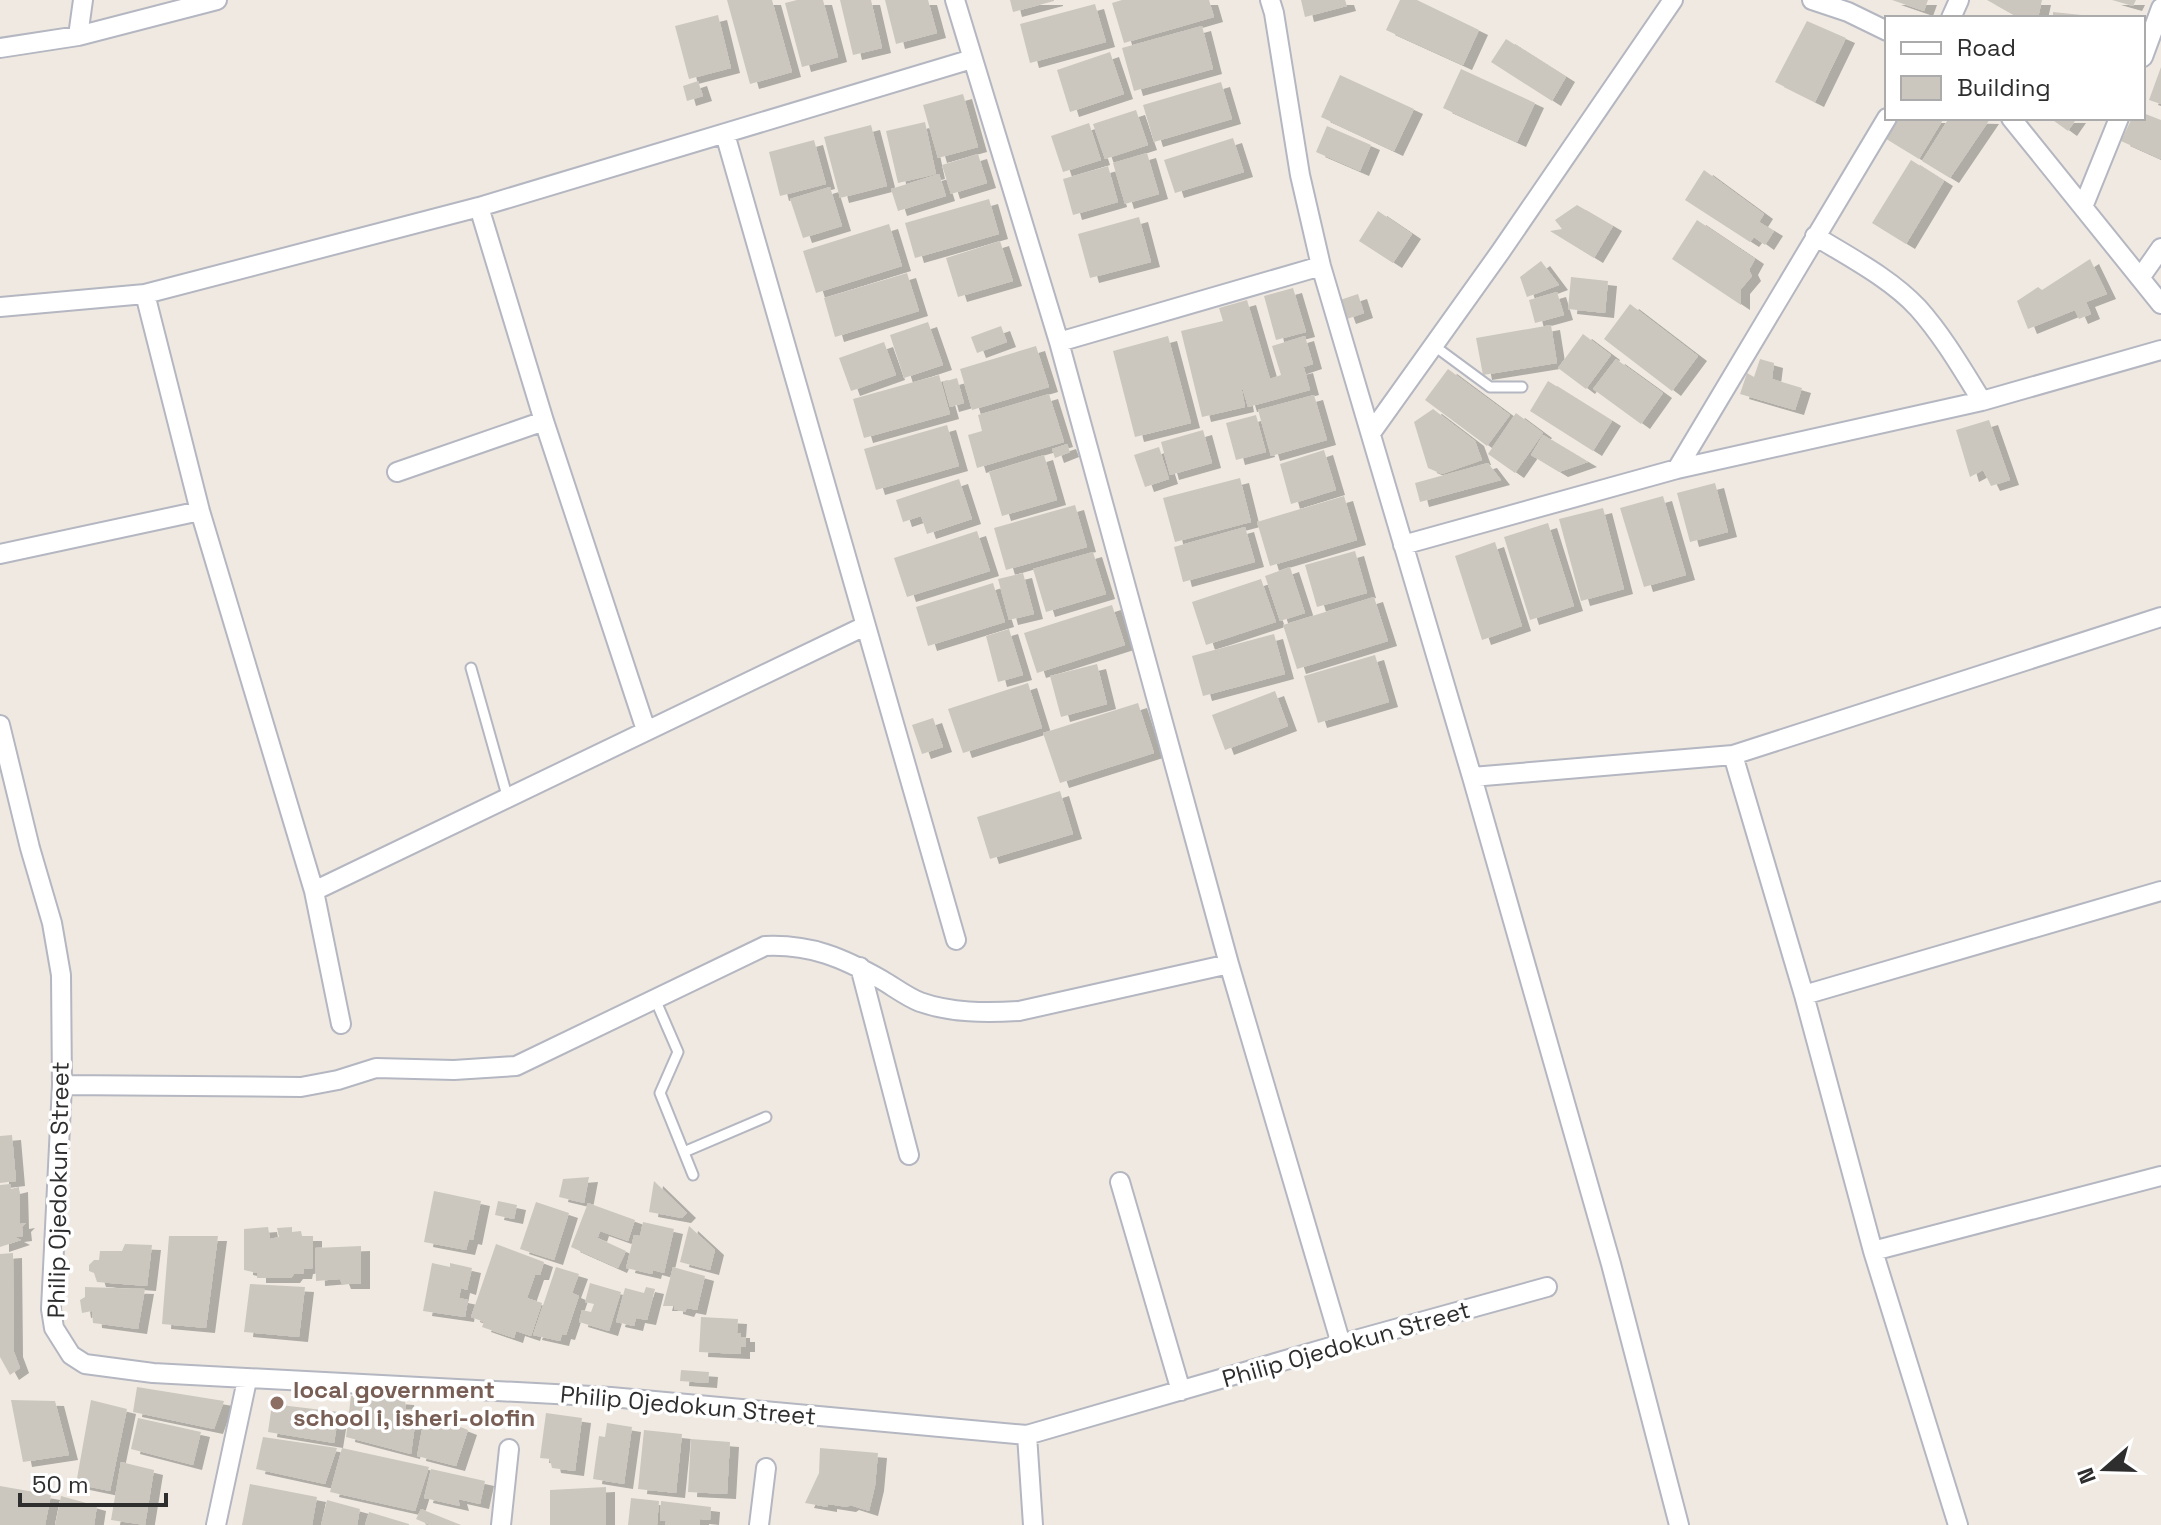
<svg xmlns="http://www.w3.org/2000/svg" width="2161" height="1525" viewBox="0 0 2161 1525" font-family="'Space Grotesk',sans-serif">
  <style>
    .building { fill: #cbc7bf; filter: url(#shadow) }
    .lines { fill: none; stroke-linecap: round; stroke-linejoin: round }
    .lane-casing { stroke: #b4b7c1; stroke-width: 13 }
    .street-casing { stroke: #b4b7c1; stroke-width: 22 }
    .lane { stroke: #fff; stroke-width: 9 }
    .street { stroke: #fff; stroke-width: 18 }
    .education-dot { fill: #8d6e63; stroke: #fff; stroke-width: 3 }
    .labels { text-anchor: middle; dominant-baseline: central; stroke-width: 7; stroke-linejoin: round; paint-order: stroke }
    .street-label { font-size: 24px; fill: #2e2e2e; stroke: #fff }
    .education-label { font-size: 24px; font-weight: bold; fill: #785e54; stroke: #fff; text-anchor: start }
  </style>
  <defs>
    <filter id="shadow"><feDropShadow dx="9" dy="5" stdDeviation="0" flood-color="#0004"/></filter>
  </defs>
  <rect width="100%" height="100%" fill="#efe9e1"/>
  <!-- building -->
  <path class="building" d="M727 0H772L792 72 750 84Z
    M797 0H823L838 57 802 67 785 3Z
    M840 0H871L882 48 853 55Z
    M885 0H928L937 33 896 44Z
    M1010 0H1054V1L1013 12Z
    M1122 0H1209L1214 17 1124 43 1112 3Z
    M1301 0H1345L1347 6 1305 17Z
    M1400 0H1417L1479 30 1463 65 1386 30Z
    M1892 0H1928L1924 11Z
    M1987 0H2042L2038 18H2019Z
    M2112 0H2136L2133 6Z
    M1095 4 1106 42 1030 63 1020 24Z
    M2053 12 2091 16V18H2053Z
    M718 15 731 68 689 79 675 26Z
    M1807 21 1846 38 1815 102 1775 82Z
    M1202 26 1213 69 1134 91 1122 48Z
    M1506 39 1566 77 1552 101 1491 62Z
    M1110 52 1124 94 1070 112 1057 70Z
    M2161 67V104L2149 100Z
    M1461 69 1535 103 1517 142 1443 108Z
    M1340 75 1414 109 1394 151 1321 117Z
    M698 81 703 96 687 101 683 86Z
    M1221 82 1232 119 1154 142 1143 105Z
    M963 94 978 147 938 158 923 105Z
    M1136 110 1148 145 1105 159 1093 124Z
    M2143 113 2161 120V159L2121 141 2132 118H2143Z
    M1895 118H1944L1919 159 1883 137Z
    M1949 118 1990 119 1950 178 1922 161Z
    M2050 118H2077L2068 131Z
    M925 122 936 174 898 183 886 131Z
    M1089 123 1101 160 1063 172 1051 136Z
    M871 125 887 186 840 198 824 137Z
    M1327 126 1371 145 1360 171 1316 152Z
    M1233 138 1244 172 1175 193 1164 160Z
    M814 140 826 184 780 196 769 152Z
    M1147 153 1159 194 1125 204 1113 163Z
    M978 154 987 183 951 194 942 165Z
    M1911 160 1944 181 1906 244 1872 223Z
    M1108 166 1118 202 1073 215 1063 179Z
    M1704 170 1764 214 1759 222 1774 231 1765 245 1754 237 1750 242 1685 200Z
    M939 174 946 196 898 211 891 189Z
    M830 187 842 226 803 238 790 199Z
    M989 199 999 234 915 258 905 223Z
    M1577 205 1613 226 1594 258 1550 231 1562 229 1555 220Z
    M1378 211 1412 234 1393 263 1359 241Z
    M1139 217 1151 262 1090 278 1078 234Z
    M1697 220 1755 259 1749 270 1752 276 1741 289V305L1672 259Z
    M889 224 902 266 816 293 803 251Z
    M1000 241 1013 281 958 297 946 258Z
    M2090 259 2107 294 2086 302 2091 314 2079 319 2075 310 2028 329 2017 301 2038 287 2042 290Z
    M1541 261 1559 285 1527 297 1520 277Z
    M907 273 919 311 835 337 824 298Z
    M1571 277 1608 281 1605 313 1568 309Z
    M1293 288 1306 332 1276 340 1264 296Z
    M1557 292 1564 315 1535 323 1529 300Z
    M1358 294 1364 313 1347 319 1340 300Z
    M1247 300 1270 379 1281 375 1272 346 1305 336 1313 364 1292 371 1304 368 1310 390 1248 407 1240 380 1245 407 1202 417 1181 331 1223 321 1219 308Z
    M1630 304 1698 356 1672 391 1604 339Z
    M928 322 943 365 904 378 890 335Z
    M1551 325 1557 363 1483 375 1476 338Z
    M1001 326 1007 342 977 353 971 337Z
    M1583 334 1611 355 1586 389 1558 368Z
    M1168 336 1191 423 1135 437 1113 351Z
    M884 342 896 375 851 391 839 358Z
    M1036 346 1049 387 972 410 960 369Z
    M1616 359 1663 393 1641 424 1593 389Z
    M1760 359 1774 363 1772 379 1802 388 1795 410 1740 394 1747 373 1754 377Z
    M1448 369 1510 415 1487 446 1425 400Z
    M939 375 950 414 864 438 853 399Z
    M957 378 964 403 950 407 943 382Z
    M1548 381 1612 421 1593 451 1530 411Z
    M1049 394 1064 442 977 468 968 435 982 431 978 415Z
    M1314 395 1327 440 1271 456 1258 410Z
    M1433 409 1475 441 1482 460 1442 474 1428 468 1414 422Z
    M1516 413 1543 433 1515 473 1488 454Z
    M1256 415 1266 452 1236 460 1226 423Z
    M1989 420 2010 480 1991 486 1983 470 1970 477 1956 430Z
    M947 425 959 466 876 490 864 449Z
    M1203 430 1212 463 1170 475 1161 442Z
    M1543 435 1588 462 1559 472 1531 455Z
    M1067 444 1070 452 1055 458 1052 449Z
    M1159 447 1169 479 1145 487 1134 455Z
    M1324 450 1336 490 1291 504 1280 464Z
    M1044 455 1057 500 1002 516 989 472Z
    M1488 463 1501 480 1420 502 1415 483Z
    M1240 478 1251 522 1175 542 1163 498Z
    M959 479 972 519 927 534 921 516 903 522 896 500Z
    M1715 483 1728 532 1690 542 1677 493Z
    M1344 496 1357 540 1270 566 1257 522Z
    M1663 496 1686 575 1644 587 1620 508Z
    M1075 505 1087 547 1006 570 994 528Z
    M1603 508 1624 589 1581 601 1559 519Z
    M1548 523 1574 606 1530 620 1504 537Z
    M1245 527 1255 562 1183 582 1174 547Z
    M977 531 990 571 907 597 894 558Z
    M1495 542 1522 626 1482 640 1455 556Z
    M1355 551 1367 593 1317 607 1305 565Z
    M1093 552 1106 594 1046 612 1033 569Z
    M1290 567 1305 613 1280 621 1265 576Z
    M1023 573 1034 614 1009 620 998 579Z
    M1261 579 1276 622 1206 645 1192 602Z
    M993 583 1005 622 928 646 916 607Z
    M1374 597 1388 641 1297 669 1283 625Z
    M1112 605 1125 645 1037 673 1024 633Z
    M1009 629 1023 675 998 682 986 636Z
    M1274 634 1285 674 1203 696 1192 656Z
    M1375 655 1389 702 1318 723 1304 676Z
    M1097 664 1107 704 1061 717 1050 676Z
    M1028 683 1042 728 963 753 948 709Z
    M1275 691 1288 726 1225 750 1212 715Z
    M1138 703 1154 753 1060 783 1043 733Z
    M933 718 943 747 922 754 912 725Z
    M1060 791 1073 834 990 859 977 817Z
    M12 1135 16 1181 0 1183V1136Z
    M589 1177 584 1203 559 1197 563 1179Z
    M654 1181 687 1213 682 1218 649 1212Z
    M10 1184 11 1189 19 1187 20 1224 26 1223 22 1227 23 1236 15 1237 21 1240 0 1247V1185Z
    M434 1191 481 1201 473 1240 469 1239 466 1250 424 1242Z
    M498 1201 517 1205 514 1219 495 1215Z
    M536 1202 569 1213 554 1260 520 1249Z
    M588 1203 635 1220 628 1241 600 1231 598 1237 589 1234 626 1251 618 1268 571 1247Z
    M643 1222 674 1229 664 1273 653 1270 652 1274 626 1268 634 1235 640 1236Z
    M689 1226 715 1250 710 1270 680 1262Z
    M268 1227 270 1239 279 1237 277 1228 292 1227V1232L301 1231 302 1236H313V1268L304 1269 303 1274H294L291 1278H257V1273L244 1270V1229Z
    M169 1236H218L206 1328 162 1324Z
    M125 1244 152 1245 147 1286 97 1282 94 1273 89 1271V1265L94 1260H99L100 1251H122Z
    M496 1244 544 1262 540 1275H535L527 1298 542 1303 531 1336 516 1331 514 1338 482 1327 484 1322 471 1317Z
    M361 1246V1284H342L340 1279 316 1281 315 1248Z
    M13 1253 14 1352 20 1368 10 1375 0 1357V1254Z
    M432 1263 450 1267V1263L472 1268 467 1290 461 1288 459 1298 468 1300 465 1317 423 1311Z
    M556 1267 579 1274 572 1293 579 1296 566 1335 562 1334 560 1341 533 1335Z
    M673 1267 705 1276 697 1310 687 1308 685 1312 674 1309V1306H663Z
    M590 1283 621 1292 609 1331 579 1322 582 1310 591 1312 594 1304 585 1302Z
    M250 1284 305 1287 299 1337 244 1332Z
    M85 1287 145 1289 138 1329 93 1323 92 1311 82 1313 80 1300 85 1297Z
    M646 1287 655 1289 647 1320 636 1318 634 1326 616 1322 625 1288 644 1293Z
    M701 1317 738 1319 737 1333H741V1337H746V1347H741V1354L699 1352Z
    M681 1370 709 1372 708 1383 680 1381Z
    M137 1387 224 1401 214 1429 133 1412Z
    M351 1396 405 1400 406 1409 417 1410 411 1454 346 1437Z
    M11 1400 55 1401 69 1455 23 1462Z
    M91 1400 127 1409 110 1491 76 1484Z
    M272 1404 339 1412 334 1443 268 1432Z
    M546 1413 582 1418 575 1471 552 1468 550 1459 540 1458Z
    M138 1418 201 1432 193 1465 131 1449Z
    M424 1419 439 1423 440 1419 468 1430 456 1466 417 1456Z
    M607 1423 632 1427 624 1484 593 1479 599 1436 605 1437Z
    M644 1430 682 1434 676 1493 638 1489Z
    M263 1437 337 1448 325 1484 256 1469Z
    M691 1439 730 1442 727 1494 688 1492Z
    M342 1448 429 1467 415 1511 330 1492Z
    M820 1448 878 1453 875 1486 869 1511 850 1505 847 1507 828 1504V1507L805 1503 819 1473Z
    M121 1462 154 1470 145 1525 111 1520Z
    M431 1469 485 1481 480 1504 458 1499 460 1506 424 1498Z
    M250 1484 317 1497 312 1525H242Z
    M0 1486 51 1495 45 1525H0Z
    M606 1487V1525H550V1490Z
    M61 1496 97 1506 94 1525H55Z
    M631 1498 659 1501 657 1525H628Z
    M327 1500 360 1509 357 1525H321Z
    M661 1501 711 1507 710 1520 700 1519V1525H665L666 1521H660Z
    M421 1509 461 1525H430L416 1519Z
    M369 1512 409 1524V1525H365Z"/>
  <g class="lines">
    <!-- lane casing -->
    <g class="lane-casing">
      <path id="lane" d="M1433 345 1490 387H1522
        M471 668 508 799
        M655 999 678 1052 660 1093 693 1175
        M684 1152 766 1117"/>
    </g>
    <!-- street casing -->
    <g class="street-casing">
      <path id="street" d="M955 0 1059 342 1229 964 1341 1344
        M1270 0 1274 13 1300 175 1321 266 1472 777 1611 1264 1679 1525
        M1812 0 1848 12 1887 31
        M1951 18 1959 0
        M78 36 83 0
        M0 48 78 36 217 0
        M2143 57 2161 8
        M2011 118 2161 304
        M725 134 956 940
        M479 207 544 421 646 730
        M2083 207 2119 118
        M1815 236C1849 257 1890 278 1918 308 1943 336 1962 369 1982 401
        M2140 278 2161 248
        M145 294 200 511 314 891 341 1024
        M0 307 145 294 479 207 972 59
        M1059 342 1321 266
        M1371 433 1501 251 1673 0
        M1677 469 1887 118
        M397 472 544 421
        M1403 545 1677 469 1982 401 2161 350
        M0 554 200 511
        M0 725 30 848 52 923 61 975 62 1085 51 1309 54 1328 71 1355 85 1364 153 1373 611 1397 1027 1435 1341 1344 1547 1287
        M1733 755 1804 995 1873 1251 1958 1525
        M1472 777 1733 755 2161 617
        M314 891 865 626
        M860 967 909 1155
        M1804 995 2161 891
        M62 1085 301 1087 338 1080 376 1068 454 1070 516 1066 765 946C811 944 843 958 882 980 894 987 907 997 920 1002 951 1013 986 1013 1019 1011L1229 964
        M1120 1182 1181 1391
        M1873 1251 2161 1176
        M1027 1435 1033 1525
        M216 1525 247 1380
        M501 1525 509 1449
        M759 1525 766 1468"/>
    </g>
    <!-- lane -->
    <use href="#lane" class="lane"/>
    <!-- street -->
    <use href="#street" class="street"/>
  </g>
  <!-- markers -->
  <circle class="education-dot" cx="277" cy="1403" r="8"/>
  <g class="labels">
    <!-- street labels -->
    <g class="street-label">
      <text transform="translate(58 1190) rotate(-89)">Philip Ojedokun Street</text>
      <text transform="translate(1346 1344) rotate(-16)">Philip Ojedokun Street</text>
      <text transform="translate(688 1405) rotate(5)">Philip Ojedokun Street</text>
    </g>
    <!-- education labels -->
    <g class="education-label">
      <text x="293" y="1389">local government<tspan x="293" dy="28">school i, isheri-olofin</tspan></text>
    </g>
  </g>
  <!-- legend -->
  <rect x="1885" y="16" width="260" height="104" fill="#ffffff" stroke="#ababab" stroke-width="2"/>
  <rect x="1901" y="42" width="40" height="12" fill="#ffffff" stroke="#ababab" stroke-width="2"/>
  <text x="1957" y="56" font-size="24" fill="#2e2e2e">Road</text>
  <rect x="1901" y="76" width="40" height="24" fill="#cbc7bf" stroke="#ababab" stroke-width="2"/>
  <text x="1957" y="96" font-size="24" fill="#2e2e2e">Building</text>
  <!-- north arrow -->
  <g transform="translate(2105 1469) rotate(250)" stroke="#ffffff" stroke-width="6" paint-order="stroke">
  <path d="M0-6L14 30L0 20L-14 30Z" fill="#2e2e2e"/>
  <text y="-12" font-size="22" font-weight="bold" text-anchor="middle" fill="#2e2e2e">N</text>
  </g>
  <!-- scale -->
  <path d="M20 1493v12h146v-12" fill="none" stroke="#2e2e2e" stroke-width="4"/>
  <text x="32" y="1493" font-size="24" fill="#2e2e2e" stroke="#ffffff" stroke-width="6" paint-order="stroke">50 m</text>
</svg>
